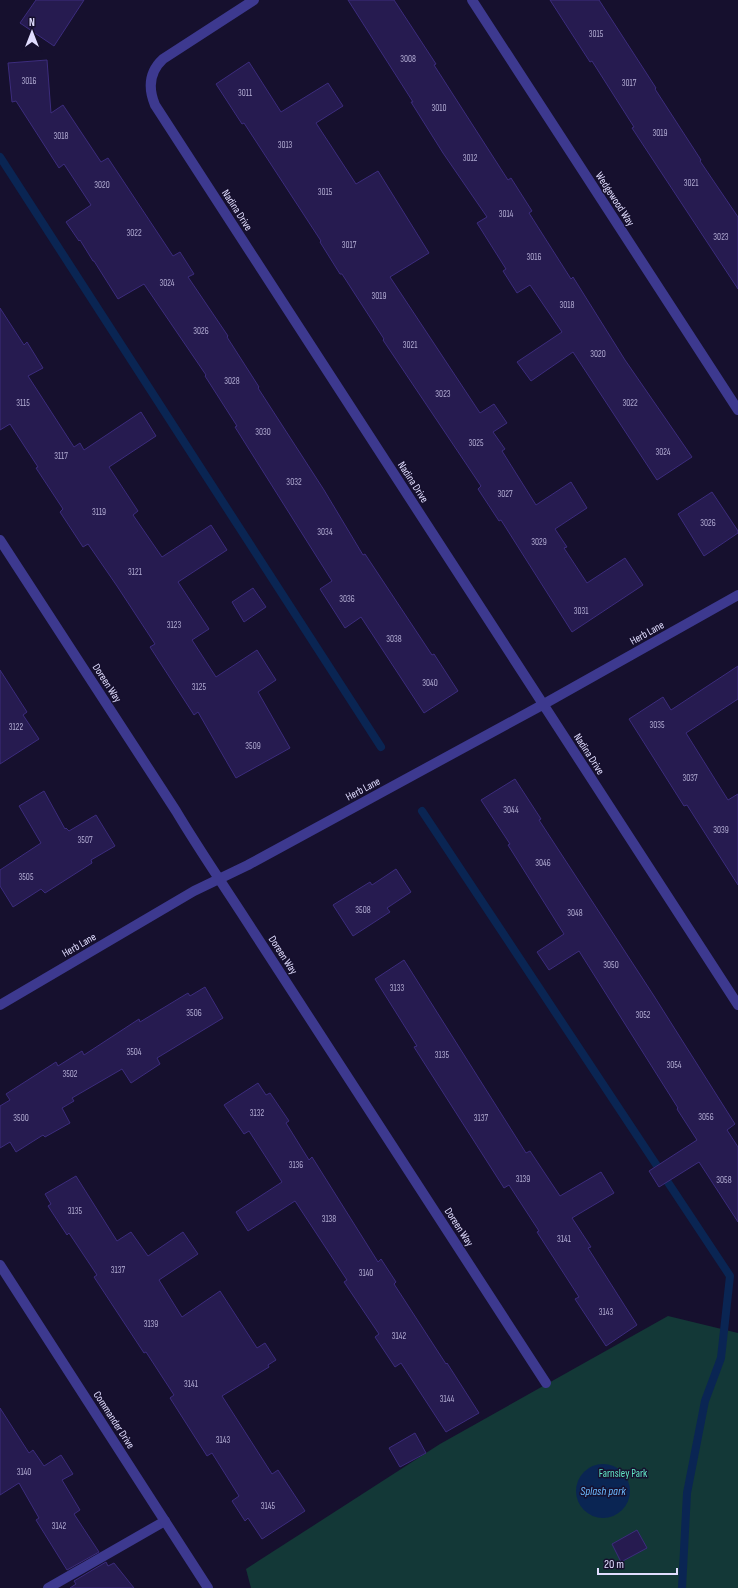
<svg xmlns="http://www.w3.org/2000/svg" width="738" height="1588" viewBox="0 0 738 1588" font-family="'Sofia Sans Condensed',sans-serif">
  <style>
    .green { fill: #133837 }
    .water { fill: #0a2553 }
    .lines { fill: none; stroke-linecap: round; stroke-linejoin: round }
    .stream { stroke: #0a2553; stroke-width: 8 }
    .building { fill: #261b50; stroke: #3c2c7d }
    .lane { stroke: #3d398f; stroke-width: 10 }
    .street { stroke: #3d398f; stroke-width: 10 }
    .labels { text-anchor: middle; dominant-baseline: central; stroke-width: 3; stroke-linejoin: round; paint-order: stroke }
    .number-label { font-size: 9px; fill: #b2acd3 }
    .street-label { font-size: 11px; fill: #e1ddff; stroke: #16102e }
    .park-label { font-size: 11px; fill: #61e7c6; stroke: #16102e }
    .water-label { font-size: 12px; font-style: italic; fill: #6bbaff; stroke: #16102e }
  </style>
  <rect width="100%" height="100%" fill="#16102e"/>
  <!-- green -->
  <path class="green" d="M668 1316 738 1333V1588H251L246 1569 440 1444Z"/>
  <!-- water -->
  <path class="water" d="M576 1491a27 27 0 1 1 54 0a27 27 0 1 1-54 0Z"/>
  <g class="lines">
    <!-- stream -->
    <path class="stream" d="M0 157 381 747
      M422 811 730 1276 721 1358 705 1401 687 1493 682 1588"/>
  </g>
  <!-- building -->
  <path class="building" d="M36 0H84L54 46 20 23Z
    M348 0H394L436 64 434 65 508 180 511 178 532 211 529 213 571 279 573 277 625 360 692 457 657 480 573 352 531 381 517 362 562 332 530 285 517 293 503 271 506 269 477 223 487 217 443 153 411 102H413Z
    M550 0H599L656 88 655 89 701 160 700 161 738 217V289L632 128 634 127 592 61 590 62Z
    M47 60 51 113 63 105 101 162 108 158 173 256 180 252 194 274 188 277 228 336 227 337 259 387 258 388 324 490 363 555 365 554 432 655 434 654 458 691 424 713 361 617 345 628 320 589 332 581 235 427 237 426 205 376 206 375 144 284 118 299 94 261H93L80 240 79 241 66 222 91 205 64 164 59 168 16 101 12 102 8 63Z
    M249 62 281 112 328 83 343 106 316 123 356 184 378 171 429 253 390 277 480 413 494 404 507 423 493 432 505 449 502 451 536 505 571 482 587 508 555 529 567 547 564 548 587 583 625 558 643 585 572 632 501 520 499 521 478 489 481 486 383 340 384 339 342 274H340L320 242 321 241 244 123 242 124 216 84Z
    M0 308 24 345 27 342 43 368 28 376 74 447 80 443 84 450 141 412 156 436 109 467 138 511 133 515 162 557 211 525 227 550 178 582 209 629 192 640 216 677 257 650 276 680 258 692 290 748 236 778 198 712 194 715 150 647 155 644 117 586 88 544 83 547 60 512 63 509 36 468 38 467 10 424 0 430Z
    M712 492 738 531V533L704 556 678 514Z
    M253 588 266 607 244 622 232 602Z
    M738 666V699L686 733 728 800 738 794V885L687 805 684 806 629 719 663 697 671 710Z
    M0 670 27 712 23 715 39 739 0 764Z
    M515 779 541 819 539 820 654 996 735 1124 727 1130 738 1147V1222L699 1162 659 1187 649 1171 697 1140 677 1109 678 1108 579 951 549 970 537 952 564 934 508 845 510 844 481 800Z
    M44 791 65 829 66 828 69 831 96 815 115 846 91 860 92 863 45 893 41 889 13 907 0 886V870L41 843 19 806Z
    M396 869 411 892 387 908 390 912 353 936 333 905 370 882 372 885Z
    M404 960 526 1153 530 1151 560 1196 601 1172 614 1193 572 1218 591 1247 588 1248 637 1325 606 1346 575 1299 579 1297 537 1232 539 1231 509 1185 504 1188 414 1047 417 1046 375 979Z
    M205 987 223 1018 157 1058 160 1064 131 1083 122 1069 72 1098 74 1101 62 1108 70 1123 45 1137 43 1135 16 1152 10 1142 0 1148V1106L10 1100 6 1094 56 1062 58 1066 82 1051 84 1055 139 1019 140 1022 188 993 190 996Z
    M258 1083 266 1095 270 1093 289 1121 286 1123 309 1160 312 1157 378 1262 381 1259 396 1282 394 1284 446 1364 447 1363 479 1413 446 1432 401 1363 395 1367 375 1337 379 1334 344 1282 347 1280 295 1201 248 1231 236 1212 282 1182 249 1131 244 1134 224 1105Z
    M76 1176 117 1241 131 1232 148 1256 183 1232 198 1254 159 1280 182 1317 220 1291 257 1348 265 1343 276 1360 268 1365 269 1367 222 1396 272 1474 278 1470 305 1511 262 1539 248 1518 245 1521 232 1501 239 1496 212 1453 207 1456 170 1398 174 1395 146 1352 144 1353 94 1277 97 1275 69 1233 67 1235 48 1206 51 1204 45 1194Z
    M0 1408 29 1453 33 1450 44 1466 61 1455 73 1474 62 1480 80 1510 74 1514 99 1552 67 1570 36 1520 39 1518 19 1483 0 1495Z
    M415 1433 426 1453 400 1467 389 1448Z
    M637 1530 647 1548 621 1562 612 1544Z
    M106 1562 108 1566 114 1563 134 1588H70L76 1584 74 1581Z"/>
  <g class="lines">
    <!-- lane -->
    <path class="lane" d="M48 1588 165 1521"/>
    <!-- street -->
    <path class="street" d="M254 0 163 59C149 72 148 88 155 105L738 1005
      M472 0 738 410
      M0 540 176 811C201 853 229 893 255 934L546 1383
      M0 1005 194 891 248 865 544 704 738 595
      M0 1265 208 1588"/>
  </g>
  <g class="labels">
    <!-- number labels -->
    <g class="number-label">
      <text x="596" y="34">3015</text>
      <text x="408" y="59">3008</text>
      <text x="29" y="81">3016</text>
      <text x="629" y="83">3017</text>
      <text x="245" y="93">3011</text>
      <text x="439" y="108">3010</text>
      <text x="660" y="133">3019</text>
      <text x="61" y="136">3018</text>
      <text x="285" y="145">3013</text>
      <text x="470" y="158">3012</text>
      <text x="691" y="183">3021</text>
      <text x="102" y="185">3020</text>
      <text x="325" y="192">3015</text>
      <text x="506" y="214">3014</text>
      <text x="134" y="233">3022</text>
      <text x="721" y="237">3023</text>
      <text x="349" y="245">3017</text>
      <text x="534" y="257">3016</text>
      <text x="167" y="283">3024</text>
      <text x="379" y="296">3019</text>
      <text x="567" y="305">3018</text>
      <text x="201" y="331">3026</text>
      <text x="410" y="345">3021</text>
      <text x="598" y="354">3020</text>
      <text x="232" y="381">3028</text>
      <text x="443" y="394">3023</text>
      <text x="23" y="403">3115</text>
      <text x="630" y="403">3022</text>
      <text x="263" y="432">3030</text>
      <text x="476" y="443">3025</text>
      <text x="663" y="452">3024</text>
      <text x="61" y="456">3117</text>
      <text x="294" y="482">3032</text>
      <text x="505" y="494">3027</text>
      <text x="99" y="512">3119</text>
      <text x="708" y="523">3026</text>
      <text x="325" y="532">3034</text>
      <text x="539" y="542">3029</text>
      <text x="135" y="572">3121</text>
      <text x="347" y="599">3036</text>
      <text x="581" y="611">3031</text>
      <text x="174" y="625">3123</text>
      <text x="394" y="639">3038</text>
      <text x="430" y="683">3040</text>
      <text x="199" y="687">3125</text>
      <text x="657" y="725">3035</text>
      <text x="16" y="727">3122</text>
      <text x="253" y="746">3509</text>
      <text x="690" y="778">3037</text>
      <text x="511" y="810">3044</text>
      <text x="721" y="830">3039</text>
      <text x="85" y="840">3507</text>
      <text x="543" y="863">3046</text>
      <text x="26" y="877">3505</text>
      <text x="363" y="910">3508</text>
      <text x="575" y="913">3048</text>
      <text x="611" y="965">3050</text>
      <text x="397" y="988">3133</text>
      <text x="194" y="1013">3506</text>
      <text x="643" y="1015">3052</text>
      <text x="134" y="1052">3504</text>
      <text x="442" y="1055">3135</text>
      <text x="674" y="1065">3054</text>
      <text x="70" y="1074">3502</text>
      <text x="257" y="1113">3132</text>
      <text x="706" y="1117">3056</text>
      <text x="21" y="1118">3500</text>
      <text x="481" y="1118">3137</text>
      <text x="296" y="1165">3136</text>
      <text x="523" y="1179">3139</text>
      <text x="724" y="1180">3058</text>
      <text x="75" y="1211">3135</text>
      <text x="329" y="1219">3138</text>
      <text x="564" y="1239">3141</text>
      <text x="118" y="1270">3137</text>
      <text x="366" y="1273">3140</text>
      <text x="606" y="1312">3143</text>
      <text x="151" y="1324">3139</text>
      <text x="399" y="1336">3142</text>
      <text x="191" y="1384">3141</text>
      <text x="447" y="1399">3144</text>
      <text x="223" y="1440">3143</text>
      <text x="24" y="1472">3140</text>
      <text x="268" y="1506">3145</text>
      <text x="59" y="1526">3142</text>
    </g>
    <!-- street labels -->
    <g class="street-label">
      <text transform="translate(615 199) rotate(57)">Wedgewood Way</text>
      <text transform="translate(237 210) rotate(57)">Nadina Drive</text>
      <text transform="translate(413 482) rotate(57)">Nadina Drive</text>
      <text transform="translate(647 633) rotate(-29)">Herb Lane</text>
      <text transform="translate(107 683) rotate(57)">Doreen Way</text>
      <text transform="translate(589 754) rotate(57)">Nadina Drive</text>
      <text transform="translate(363 789) rotate(-28)">Herb Lane</text>
      <text transform="translate(79 945) rotate(-30)">Herb Lane</text>
      <text transform="translate(283 955) rotate(57)">Doreen Way</text>
      <text transform="translate(459 1227) rotate(57)">Doreen Way</text>
      <text transform="translate(114 1420) rotate(57)">Commander Drive</text>
    </g>
    <!-- park labels -->
    <g class="park-label">
      <text x="623" y="1473">Farnsley Park</text>
    </g>
    <!-- water labels -->
    <g class="water-label">
      <text x="603" y="1491">Splash park</text>
    </g>
  </g>
  <!-- north arrow -->
  <g transform="translate(32 32)" stroke="#16102e" stroke-width="3" paint-order="stroke">
  <path d="M0-3L7 15L0 10L-7 15Z" fill="#e1ddff"/>
  <text y="-6" font-size="11" font-weight="bold" text-anchor="middle" fill="#e1ddff">N</text>
  </g>
  <!-- scale -->
  <path d="M598 1568v6h79v-6" fill="none" stroke="#e1ddff" stroke-width="2"/>
  <text x="604" y="1568" font-size="12" fill="#e1ddff" stroke="#16102e" stroke-width="3" paint-order="stroke">20 m</text>
</svg>
